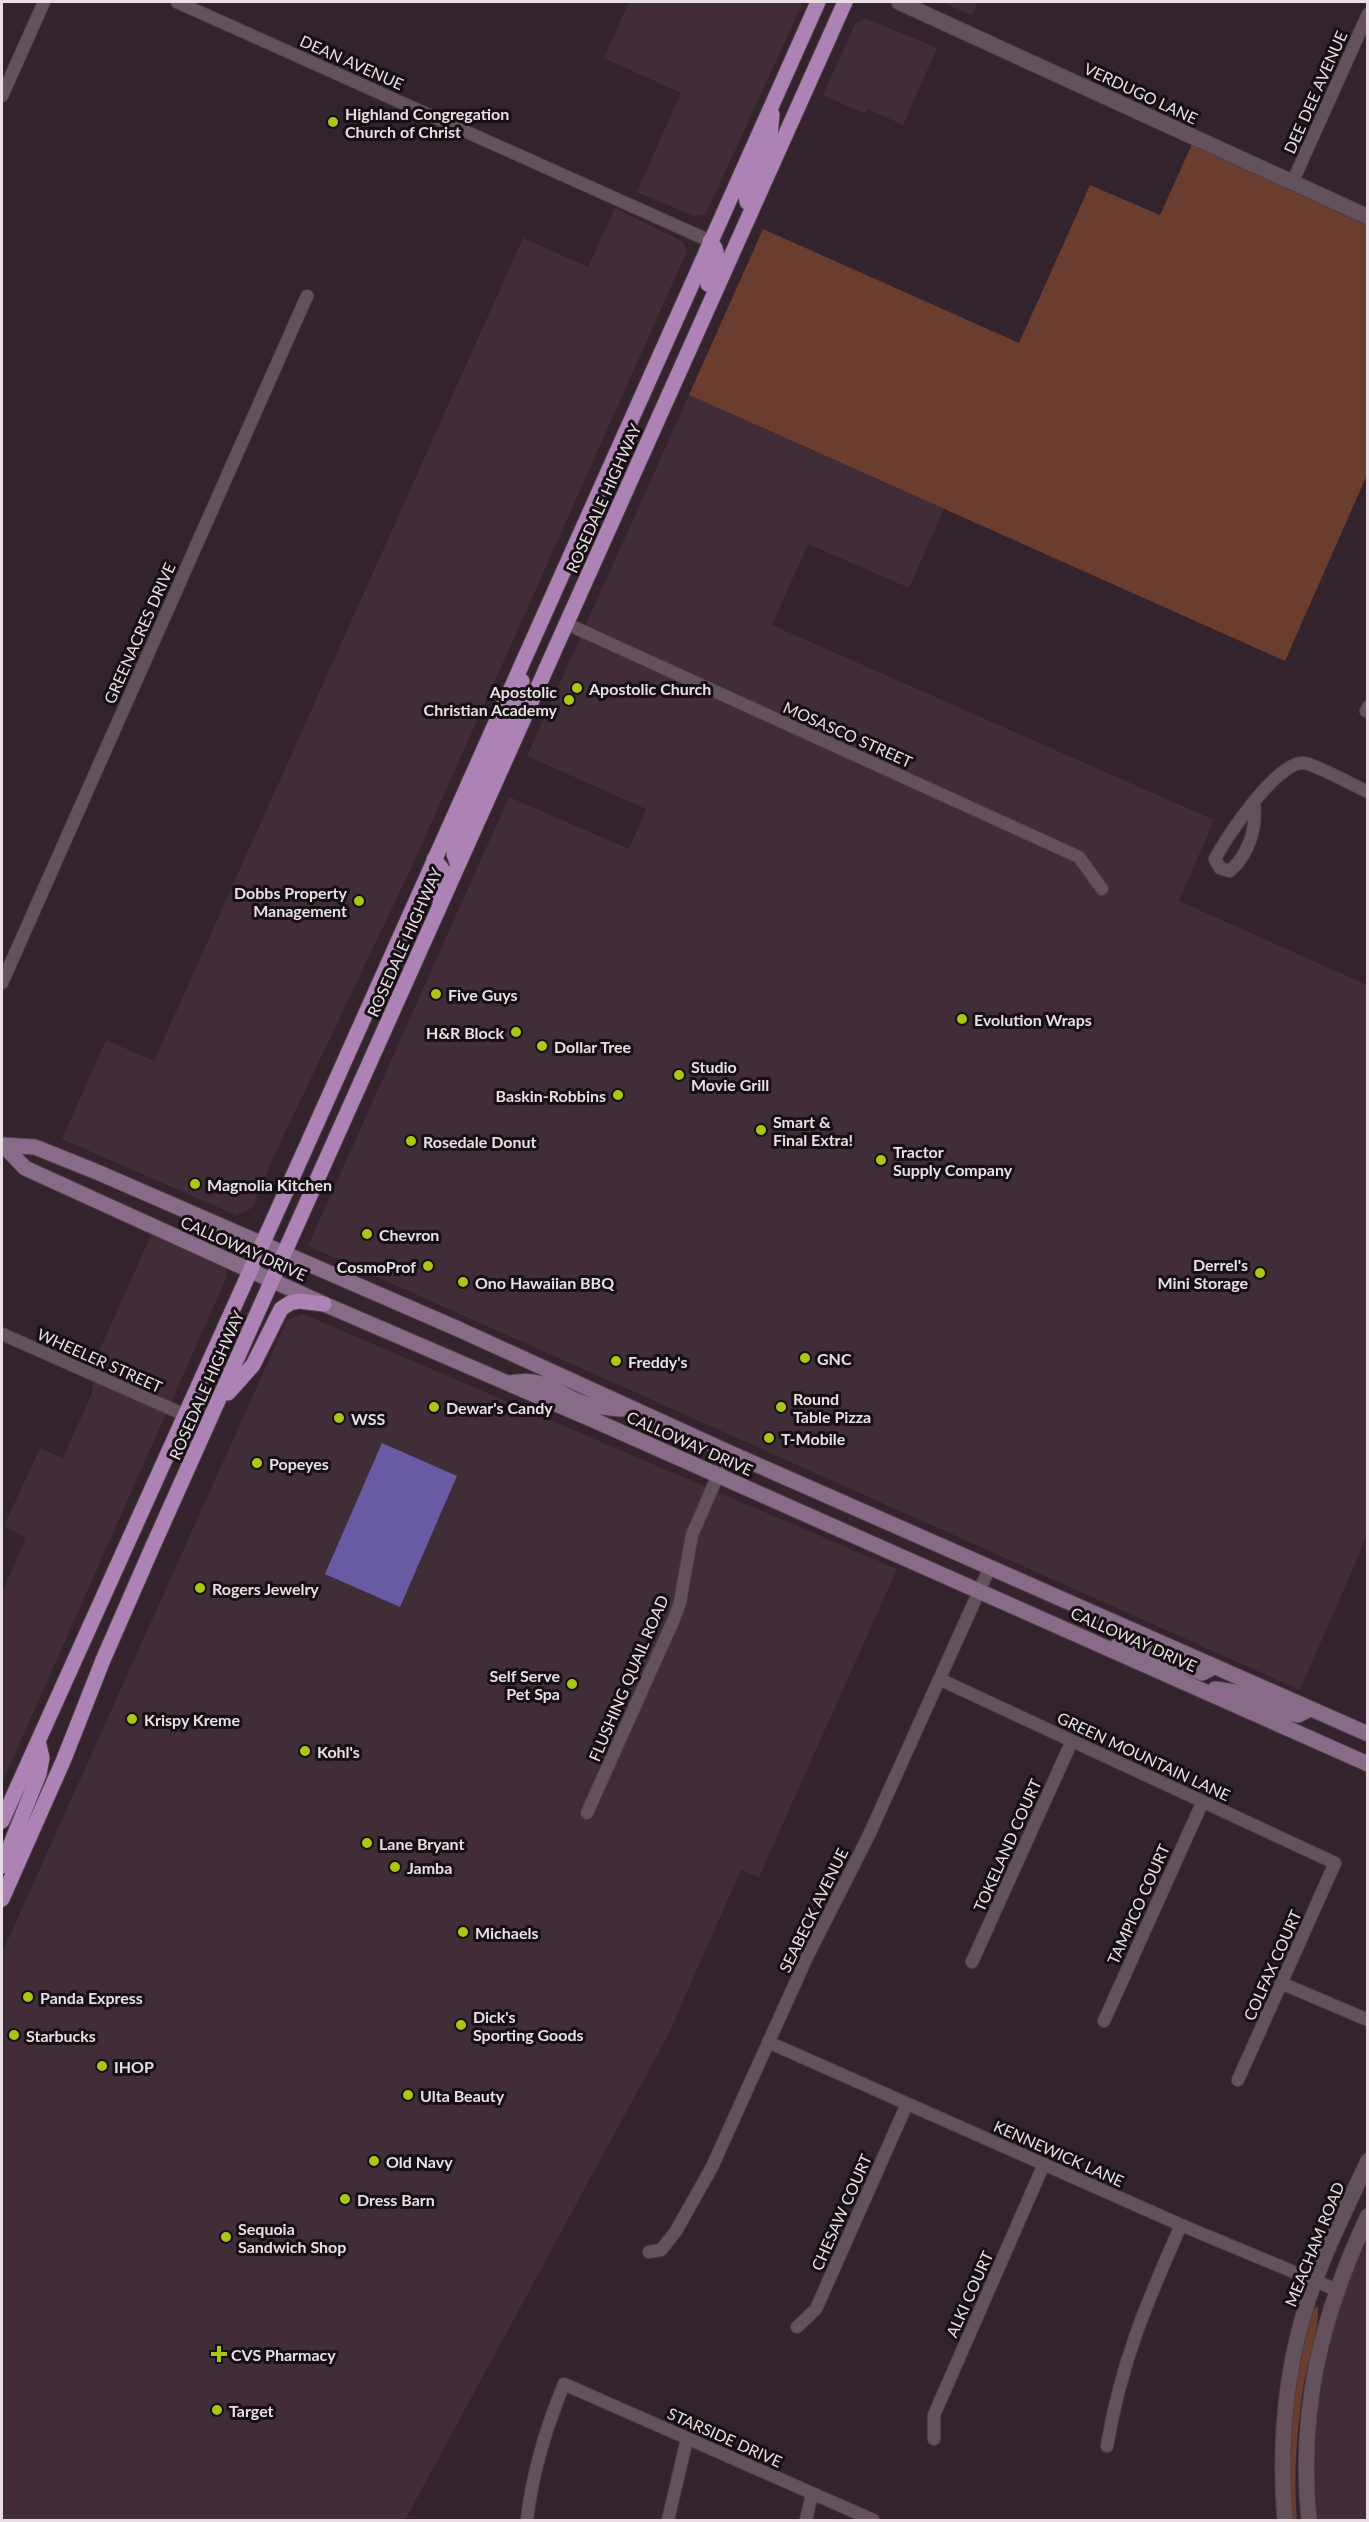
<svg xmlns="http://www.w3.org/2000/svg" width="1369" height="2522" viewBox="0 0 1369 2522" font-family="Lato,sans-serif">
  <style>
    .built { fill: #412d38 }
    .green { fill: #6a3d2e }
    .water { fill: #695ba3 }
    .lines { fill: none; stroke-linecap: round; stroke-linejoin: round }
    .minor-casing { stroke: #4c3e46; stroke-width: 14 }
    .tertiary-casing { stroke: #4c3e46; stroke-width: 17 }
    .secondary-casing { stroke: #4c3e46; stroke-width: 17 }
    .primary-casing { stroke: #4c3e46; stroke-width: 17 }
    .minor { stroke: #63525b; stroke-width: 12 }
    .tertiary { stroke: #63525b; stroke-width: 15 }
    .secondary { stroke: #886b88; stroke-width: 15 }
    .primary { stroke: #ad83b5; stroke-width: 15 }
    .poi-dot { fill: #abc615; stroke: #160f13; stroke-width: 2 }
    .labels { text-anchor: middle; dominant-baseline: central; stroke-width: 6; stroke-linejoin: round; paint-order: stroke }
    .street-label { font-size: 16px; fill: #e9dee4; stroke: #160f13 }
    .poi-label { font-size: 16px; font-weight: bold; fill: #e9dee4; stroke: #160f13; text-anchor: start }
  </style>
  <rect width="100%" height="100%" fill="#32232c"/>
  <!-- built -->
  <path class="built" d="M629 2H803L706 214 694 216 637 192 681 93 604 58Z
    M941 2H978L972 15Z
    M865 18 937 48 903 125 868 109 865 114 823 95 855 24Z
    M615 208 683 242 687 251 413 864 272 1160 252 1208 236 1215 62 1139 106 1040 154 1061 523 238 588 267Z
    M689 395 944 509 909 588 808 544 772 625 1214 820 1179 901 1367 985V1536L1300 1690 308 1246 509 797 629 849 646 809 527 756Z
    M153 1231 223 1260 227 1276 2 1783V1593L26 1538 4 1526 40 1448 63 1458 92 1393 95 1360Z
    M303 1314 897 1569 759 1877 741 1870 668 2035 405 2520H2V1953L287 1320Z
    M1367 2240V2520H1318L1315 2474 1316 2404 1342 2295Z"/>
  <!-- green -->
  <path class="green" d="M1194 140 1367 217V475L1285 661 689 395 763 229 1019 343 1090 185 1160 215Z
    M1318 2306C1319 2332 1309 2357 1304 2383 1297 2429 1293 2474 1297 2520H1291L1287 2454 1292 2391 1309 2313Z"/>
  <!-- water -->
  <path class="water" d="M382 1443 457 1476 400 1607 325 1574Z"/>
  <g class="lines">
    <!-- minor casing -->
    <g class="minor-casing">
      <path id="minor" d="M177 2 710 241
        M2 96 44 2
        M1292 183 1368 14
        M567 624 1079 857 1102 889
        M1366 711 1368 707
        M1254 803C1257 828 1249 854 1230 871L1220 868 1215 859C1226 837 1278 760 1304 763 1315 764 1355 786 1368 792
        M2 983 307 296
        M2 1334 185 1415
        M939 1679 1335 1863 1238 2080
        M587 1813 674 1619 680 1602 692 1535 728 1452
        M972 1962 1072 1741
        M1281 1983 1368 2020
        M1104 2021 1203 1801
        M768 2042 1181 2225 1337 2290
        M649 2252 661 2250 676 2231 712 2167 807 1957 869 1835 990 1567
        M797 2327 816 2309 907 2104
        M934 2439V2415L1044 2164
        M1107 2446C1121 2362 1147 2302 1181 2225
        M527 2520C532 2473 546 2428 564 2384L873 2520
        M668 2520 687 2439
        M806 2520 812 2494"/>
    </g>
    <!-- tertiary casing -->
    <g class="tertiary-casing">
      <path id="tertiary" d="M899 2 1368 217
        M1285 2520C1279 2446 1285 2371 1308 2300 1324 2252 1347 2207 1368 2161
        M1309 2520C1298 2410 1321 2316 1368 2216"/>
    </g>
    <!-- secondary casing -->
    <g class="secondary-casing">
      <path id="secondary" d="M2 1145 35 1147 97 1172 456 1328 728 1452 1368 1734
        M4 1146 25 1168 93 1199 324 1304 598 1422 1368 1764
        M509 1383C552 1375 558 1399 594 1406 603 1408 613 1408 622 1409
        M1117 1646 1139 1648 1202 1673 1214 1667
        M1215 1689 1235 1692 1283 1712 1298 1715 1310 1709"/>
    </g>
    <!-- primary casing -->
    <g class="primary-casing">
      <path id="primary" d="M753 206 747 202 746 195 770 137 772 114
        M708 284C714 270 723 254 710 241
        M434 859 442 869 434 895
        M458 865 454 854 455 843 514 710 522 681
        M228 1393 253 1365 281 1309 290 1303 299 1301 324 1304
        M2 1821 307 1145 818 2
        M2 1866 39 1774 42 1758 38 1741
        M2 1899 64 1759 103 1660 152 1548 845 2"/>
    </g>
    <!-- minor -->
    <use href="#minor" class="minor"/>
    <!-- tertiary -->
    <use href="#tertiary" class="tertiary"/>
    <!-- secondary -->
    <use href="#secondary" class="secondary"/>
    <!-- primary -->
    <use href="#primary" class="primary"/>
  </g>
  <!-- markers -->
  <g class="poi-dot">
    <circle cx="333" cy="122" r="6"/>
    <circle cx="577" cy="688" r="6"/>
    <circle cx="569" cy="700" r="6"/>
    <circle cx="359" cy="901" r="6"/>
    <circle cx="436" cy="994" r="6"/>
    <circle cx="962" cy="1019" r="6"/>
    <circle cx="516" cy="1032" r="6"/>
    <circle cx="542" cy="1046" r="6"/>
    <circle cx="679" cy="1075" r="6"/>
    <circle cx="618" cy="1095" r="6"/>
    <circle cx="761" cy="1130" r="6"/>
    <circle cx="411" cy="1141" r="6"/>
    <circle cx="881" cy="1160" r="6"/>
    <circle cx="195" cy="1184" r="6"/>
    <circle cx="367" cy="1234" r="6"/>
    <circle cx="428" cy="1266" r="6"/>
    <circle cx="1260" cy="1273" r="6"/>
    <circle cx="463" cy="1282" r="6"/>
    <circle cx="805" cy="1358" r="6"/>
    <circle cx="616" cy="1361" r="6"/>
    <circle cx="434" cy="1407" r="6"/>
    <circle cx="781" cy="1407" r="6"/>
    <circle cx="339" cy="1418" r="6"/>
    <circle cx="769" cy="1438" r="6"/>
    <circle cx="257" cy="1463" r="6"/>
    <circle cx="200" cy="1588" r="6"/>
    <circle cx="572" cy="1684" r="6"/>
    <circle cx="132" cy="1719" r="6"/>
    <circle cx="305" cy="1751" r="6"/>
    <circle cx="367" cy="1843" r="6"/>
    <circle cx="395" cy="1867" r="6"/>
    <circle cx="463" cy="1932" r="6"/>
    <circle cx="28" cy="1997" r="6"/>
    <circle cx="461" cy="2025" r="6"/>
    <circle cx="14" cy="2035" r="6"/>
    <circle cx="102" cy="2066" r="6"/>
    <circle cx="408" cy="2095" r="6"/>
    <circle cx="374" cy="2161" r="6"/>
    <circle cx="345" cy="2199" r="6"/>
    <circle cx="226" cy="2237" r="6"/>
    <path d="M216 2345h6v6h6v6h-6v6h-6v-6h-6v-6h6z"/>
    <circle cx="217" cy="2410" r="6"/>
  </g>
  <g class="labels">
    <!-- street labels -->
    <g class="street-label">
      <text transform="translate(352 62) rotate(24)">DEAN AVENUE</text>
      <text transform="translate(1315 92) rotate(-66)">DEE DEE AVENUE</text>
      <text transform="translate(1141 93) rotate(25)">VERDUGO LANE</text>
      <text transform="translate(603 498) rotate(-66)">ROSEDALE HIGHWAY</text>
      <text transform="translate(139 633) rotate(-66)">GREENACRES DRIVE</text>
      <text transform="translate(848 734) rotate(24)">MOSASCO STREET</text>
      <text transform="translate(404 942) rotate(-66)">ROSEDALE HIGHWAY</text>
      <text transform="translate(244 1248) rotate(24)">CALLOWAY DRIVE</text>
      <text transform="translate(100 1360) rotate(24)">WHEELER STREET</text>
      <text transform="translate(206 1385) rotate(-66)">ROSEDALE HIGHWAY</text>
      <text transform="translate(690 1443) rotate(24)">CALLOWAY DRIVE</text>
      <text transform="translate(1134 1639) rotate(24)">CALLOWAY DRIVE</text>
      <text transform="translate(628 1678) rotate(-67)">FLUSHING QUAIL ROAD</text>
      <text transform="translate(1144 1756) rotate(25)">GREEN MOUNTAIN LANE</text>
      <text transform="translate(1007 1845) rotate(-66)">TOKELAND COURT</text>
      <text transform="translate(1138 1904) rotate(-66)">TAMPICO COURT</text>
      <text transform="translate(813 1910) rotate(-64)">SEABECK AVENUE</text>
      <text transform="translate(1272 1965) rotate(-66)">COLFAX COURT</text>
      <text transform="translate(1059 2153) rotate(24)">KENNEWICK LANE</text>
      <text transform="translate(841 2212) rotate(-66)">CHESAW COURT</text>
      <text transform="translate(1314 2244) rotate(-68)">MEACHAM ROAD</text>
      <text transform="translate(969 2294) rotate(-66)">ALKI COURT</text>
      <text transform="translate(725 2437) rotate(24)">STARSIDE DRIVE</text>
    </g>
    <!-- poi labels -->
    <g class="poi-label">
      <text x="345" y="113">Highland Congregation<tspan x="345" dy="18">Church of Christ</tspan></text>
      <text x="589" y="688">Apostolic Church</text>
      <text x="557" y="691" text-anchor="end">Apostolic<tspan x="557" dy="18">Christian Academy</tspan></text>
      <text x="347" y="892" text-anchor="end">Dobbs Property<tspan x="347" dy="18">Management</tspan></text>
      <text x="448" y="994">Five Guys</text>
      <text x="974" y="1019">Evolution Wraps</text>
      <text x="504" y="1032" text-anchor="end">H&amp;R Block</text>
      <text x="554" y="1046">Dollar Tree</text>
      <text x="691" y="1066">Studio<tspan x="691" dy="18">Movie Grill</tspan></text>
      <text x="606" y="1095" text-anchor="end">Baskin-Robbins</text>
      <text x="773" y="1121">Smart &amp;<tspan x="773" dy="18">Final Extra!</tspan></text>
      <text x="423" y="1141">Rosedale Donut</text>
      <text x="893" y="1151">Tractor<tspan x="893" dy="18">Supply Company</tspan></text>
      <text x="207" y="1184">Magnolia Kitchen</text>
      <text x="379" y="1234">Chevron</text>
      <text x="1248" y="1264" text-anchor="end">Derrel's<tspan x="1248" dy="18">Mini Storage</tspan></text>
      <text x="416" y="1266" text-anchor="end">CosmoProf</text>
      <text x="475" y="1282">Ono Hawaiian BBQ</text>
      <text x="817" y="1358">GNC</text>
      <text x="628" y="1361">Freddy's</text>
      <text x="793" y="1398">Round<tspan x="793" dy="18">Table Pizza</tspan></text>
      <text x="446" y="1407">Dewar's Candy</text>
      <text x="351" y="1418">WSS</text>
      <text x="781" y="1438">T-Mobile</text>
      <text x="269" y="1463">Popeyes</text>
      <text x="212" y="1588">Rogers Jewelry</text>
      <text x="560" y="1675" text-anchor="end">Self Serve<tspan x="560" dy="18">Pet Spa</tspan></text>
      <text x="144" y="1719">Krispy Kreme</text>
      <text x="317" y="1751">Kohl's</text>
      <text x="379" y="1843">Lane Bryant</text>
      <text x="407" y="1867">Jamba</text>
      <text x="475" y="1932">Michaels</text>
      <text x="40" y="1997">Panda Express</text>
      <text x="473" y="2016">Dick's<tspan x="473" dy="18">Sporting Goods</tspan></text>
      <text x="26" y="2035">Starbucks</text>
      <text x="114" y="2066">IHOP</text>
      <text x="420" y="2095">Ulta Beauty</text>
      <text x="386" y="2161">Old Navy</text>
      <text x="357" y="2199">Dress Barn</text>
      <text x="238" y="2228">Sequoia<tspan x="238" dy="18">Sandwich Shop</tspan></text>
      <text x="231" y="2354">CVS Pharmacy</text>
      <text x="229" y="2410">Target</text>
    </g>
  </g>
  <!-- border -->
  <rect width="1369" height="2522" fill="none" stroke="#e9dee4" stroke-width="6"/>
</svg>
